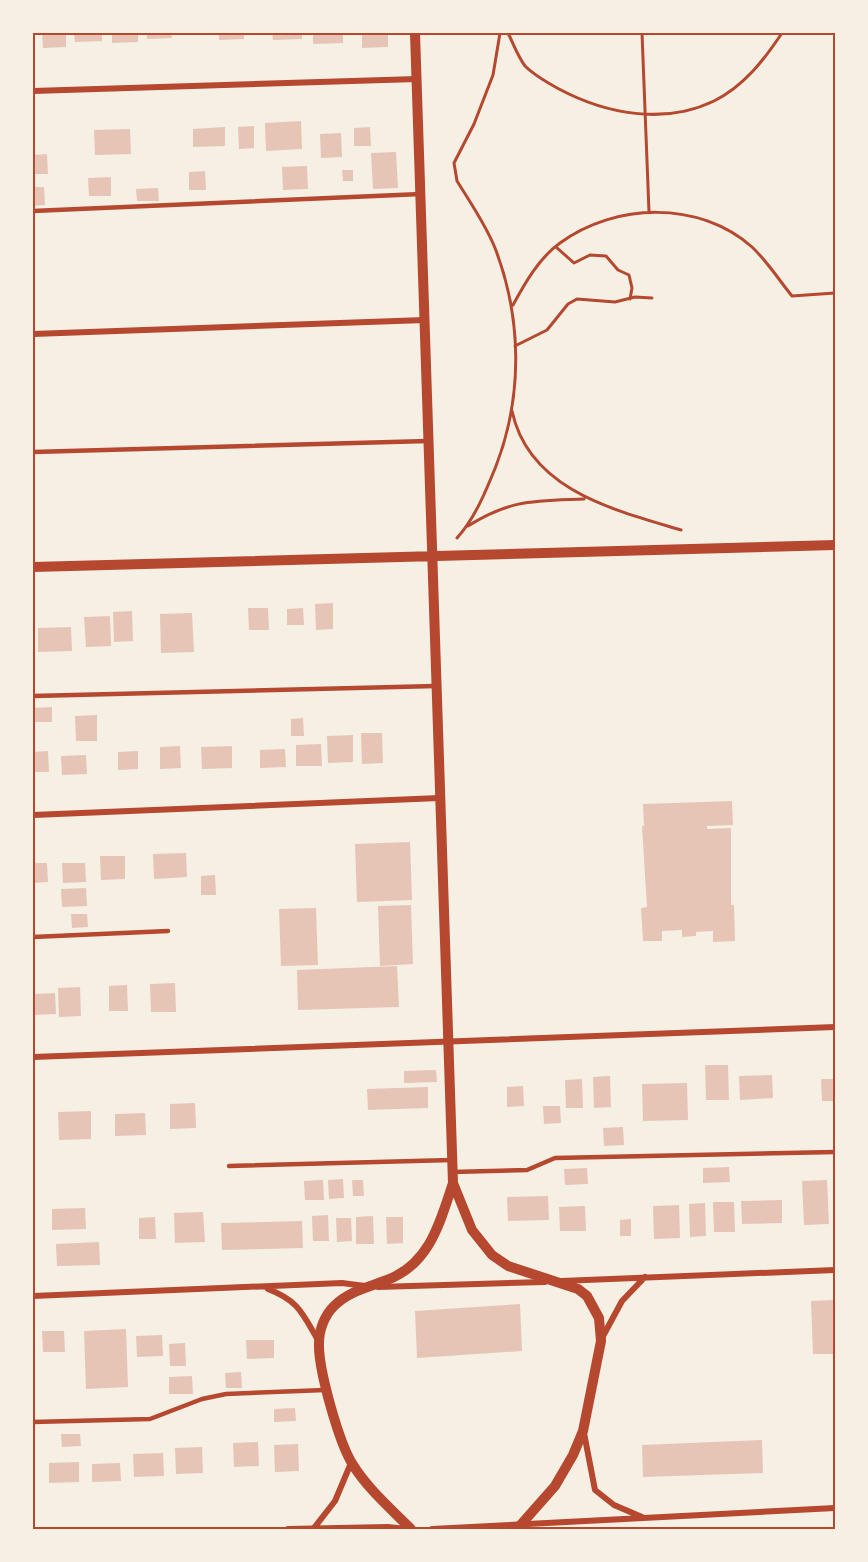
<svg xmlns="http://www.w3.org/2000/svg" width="868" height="1562" viewBox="0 0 868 1562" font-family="'Titillium Web',sans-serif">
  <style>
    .building { fill: #e6c5b7 }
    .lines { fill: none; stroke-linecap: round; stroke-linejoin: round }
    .path { stroke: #b5482f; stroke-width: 3 }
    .service { stroke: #b5482f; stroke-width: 4.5 }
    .minor { stroke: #b5482f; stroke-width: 6 }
    .tertiary { stroke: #b5482f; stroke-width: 10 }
    .neatline { fill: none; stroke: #b5482f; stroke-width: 2 }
  </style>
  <rect width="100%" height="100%" fill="#f6efe4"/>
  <!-- building -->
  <path class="building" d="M42 33H66V47L43 48Z
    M74 33H102V41L75 42Z
    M112 33H138V42L112 43Z
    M147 33H171L172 38 147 39Z
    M219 33H244V39L219 40Z
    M272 33H302V39L273 40Z
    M313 33H343V43L313 44Z
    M362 33H388V47L362 48Z
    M301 121 302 149 266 151 265 123Z
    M254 126V148L239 149 238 127Z
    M225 127V146L193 147V129Z
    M370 127 371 146H354V128Z
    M130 129 131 154 95 155 94 130Z
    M341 133 342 157 321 158 320 134Z
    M396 152 398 188 373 189 371 153Z
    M47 154 48 174H33V155Z
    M307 166 308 189 283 190 282 167Z
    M342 170H353V181H343Z
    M205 171 206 190H189V172Z
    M111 177V196H89L88 178Z
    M33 187H44L45 205 33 206Z
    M158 188 159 201H137L136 189Z
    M333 603V629L316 630 315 604Z
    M248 608H268L269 630H249Z
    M303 608 304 625H287V609Z
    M132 611 133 641 114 642 113 612Z
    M192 613 194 652 161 653 160 614Z
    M110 616 111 646 86 647 84 617Z
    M71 627 72 651 38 652V628Z
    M52 707V722H33V708Z
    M97 715V741H76L75 716Z
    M303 718 304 736H291V719Z
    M361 733H382L383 763 362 764Z
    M353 735V762L328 763 327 736Z
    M321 744 322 766H296V745Z
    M180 746 181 768 160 769V747Z
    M232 746V768L202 769 201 747Z
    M285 749 286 767 260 768V750Z
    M48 751 49 772H33V752Z
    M138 751V769L118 770V752Z
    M86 755 87 774 62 775 61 756Z
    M732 801 733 825 707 826V829L731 828V905H734L735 941 713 942V931L696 932V936L682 937V930L662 931V941H643L641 908 647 907 642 826H644L643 804Z
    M410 842 412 900 357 902 355 844Z
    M186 853 187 877 154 879 153 854Z
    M100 856H125V879L101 880Z
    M33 863H47L48 882 33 883Z
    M62 863H85L86 882 63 883Z
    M215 875 216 895H201V876Z
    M86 888 87 906 62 907 61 889Z
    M411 905 413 964 380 966 378 906Z
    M316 908 318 965 281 966 279 909Z
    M71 914H87L88 927 72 928Z
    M397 966 399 1007 298 1010 297 970Z
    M175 983 176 1012H151L150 984Z
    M127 985 128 1011H109V986Z
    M80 987 81 1016 59 1017 58 988Z
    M55 993 56 1014 34 1015 33 994Z
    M705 1065H728L729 1100H706Z
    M436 1070 437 1082 404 1083V1071Z
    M772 1075 773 1098 740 1100 739 1076Z
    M610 1076 611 1107 594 1108 593 1077Z
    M582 1079 583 1108H566L565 1080Z
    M821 1079H835V1101H822Z
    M687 1083 688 1120 643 1121 642 1084Z
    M523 1086 524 1106 507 1107V1087Z
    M428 1087V1108L368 1110 367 1089Z
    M195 1103 196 1128 170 1129V1104Z
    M543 1106H560L561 1123 544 1124Z
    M91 1111V1139L59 1140 58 1112Z
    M145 1113 146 1135 115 1136V1114Z
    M623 1127 624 1145 604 1146 603 1128Z
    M729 1167 730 1182 703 1183V1168Z
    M587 1168 588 1184 565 1185 564 1169Z
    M343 1179 344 1198 329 1199 328 1180Z
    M323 1180 324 1200H305L304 1181Z
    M352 1180H363L364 1196H353Z
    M827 1180 829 1224 804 1225 802 1181Z
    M548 1196 549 1220 508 1221 507 1197Z
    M782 1200V1223L742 1224 741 1201Z
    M713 1202H734L735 1232H714Z
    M705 1203 706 1236 690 1237 689 1204Z
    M679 1205 680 1238 654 1239 653 1206Z
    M585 1206 586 1231H560L559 1207Z
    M85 1208 86 1229 52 1230V1209Z
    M203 1212 205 1242 175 1243 174 1213Z
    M328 1215 329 1241H313L312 1216Z
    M373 1216 374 1244H356V1217Z
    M155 1217 156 1239H139V1218Z
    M386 1217H403V1243L387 1244Z
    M336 1218H351L352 1241 337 1242Z
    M631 1219V1236H620V1220Z
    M302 1221 303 1248 222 1250 221 1223Z
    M99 1242 100 1265 57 1266 56 1244Z
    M835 1300V1354H813L811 1301Z
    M520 1304 522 1351 417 1358 415 1311Z
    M126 1329 128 1387 86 1389 84 1331Z
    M42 1331H64L65 1352H43Z
    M162 1335 163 1356 137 1357 136 1336Z
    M246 1340H274V1358L247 1359Z
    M185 1343 186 1366H170L169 1344Z
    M241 1372 242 1388H226L225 1373Z
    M192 1376 193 1394H169V1377Z
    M295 1408 296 1421 274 1422V1409Z
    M61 1434H80L81 1446 62 1447Z
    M762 1440 763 1473 643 1477 642 1445Z
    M258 1442 259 1466 234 1467 233 1443Z
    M298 1444 299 1471 275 1472 274 1445Z
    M202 1447 203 1473 176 1474 175 1448Z
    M163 1453 164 1476 134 1477 133 1454Z
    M79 1462V1482L49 1483V1463Z
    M120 1463 121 1481 92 1482V1464Z"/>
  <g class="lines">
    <!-- path -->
    <path class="path" d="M508 33C513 43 518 57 525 66 534 75 548 83 559 89 606 114 664 125 714 101 744 86 764 60 782 33
      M642 33 649 212
      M556 247 574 263 590 255 606 256 618 270 629 275 632 288 630 299
      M513 305C525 283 539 258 560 243 615 203 699 200 752 247 767 261 779 280 792 296L835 293
      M515 346 547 330 568 304 577 299 615 302 635 297 652 298
      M512 411C529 490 614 510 681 530
      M468 526C511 499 535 501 584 499
      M457 538C475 518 486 491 496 466 523 396 522 318 495 248 486 225 470 202 457 181L454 163 474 124 493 75 500 33"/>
    <!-- service -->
    <path class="service" d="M33 211 421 194
      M33 452 428 441
      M33 696 436 686
      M33 937 168 931
      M229 1166 452 1160
      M452 1172 527 1170 555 1158 835 1152
      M33 1422 150 1419 202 1399 226 1394 325 1390"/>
    <!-- minor -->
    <path class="minor" d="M33 91 417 79
      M33 334 425 320
      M33 815 439 798
      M33 1057 835 1027
      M561 1281 835 1270
      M378 1287 545 1282
      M268 1289C299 1301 302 1313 318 1340
      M33 1296 342 1283 365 1286
      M602 1338 622 1301 645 1277
      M584 1433 595 1490 614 1505 642 1517
      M314 1528 335 1501 351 1463
      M288 1529 388 1527 406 1529
      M432 1529 835 1508"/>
    <!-- tertiary -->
    <path class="tertiary" d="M415 33 453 1183 472 1230 492 1255 508 1266 578 1289 587 1296 599 1318 601 1341 583 1431 573 1455 555 1486 517 1529
      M33 567 835 545
      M411 1529C391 1509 368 1489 353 1465 339 1443 318 1369 319 1343 319 1329 325 1315 334 1306 349 1291 369 1287 387 1280 430 1264 440 1222 453 1183"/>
  </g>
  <!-- border -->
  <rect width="868" height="1562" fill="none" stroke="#f6efe4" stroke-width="69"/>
  <rect x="34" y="34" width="800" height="1494" class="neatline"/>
</svg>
